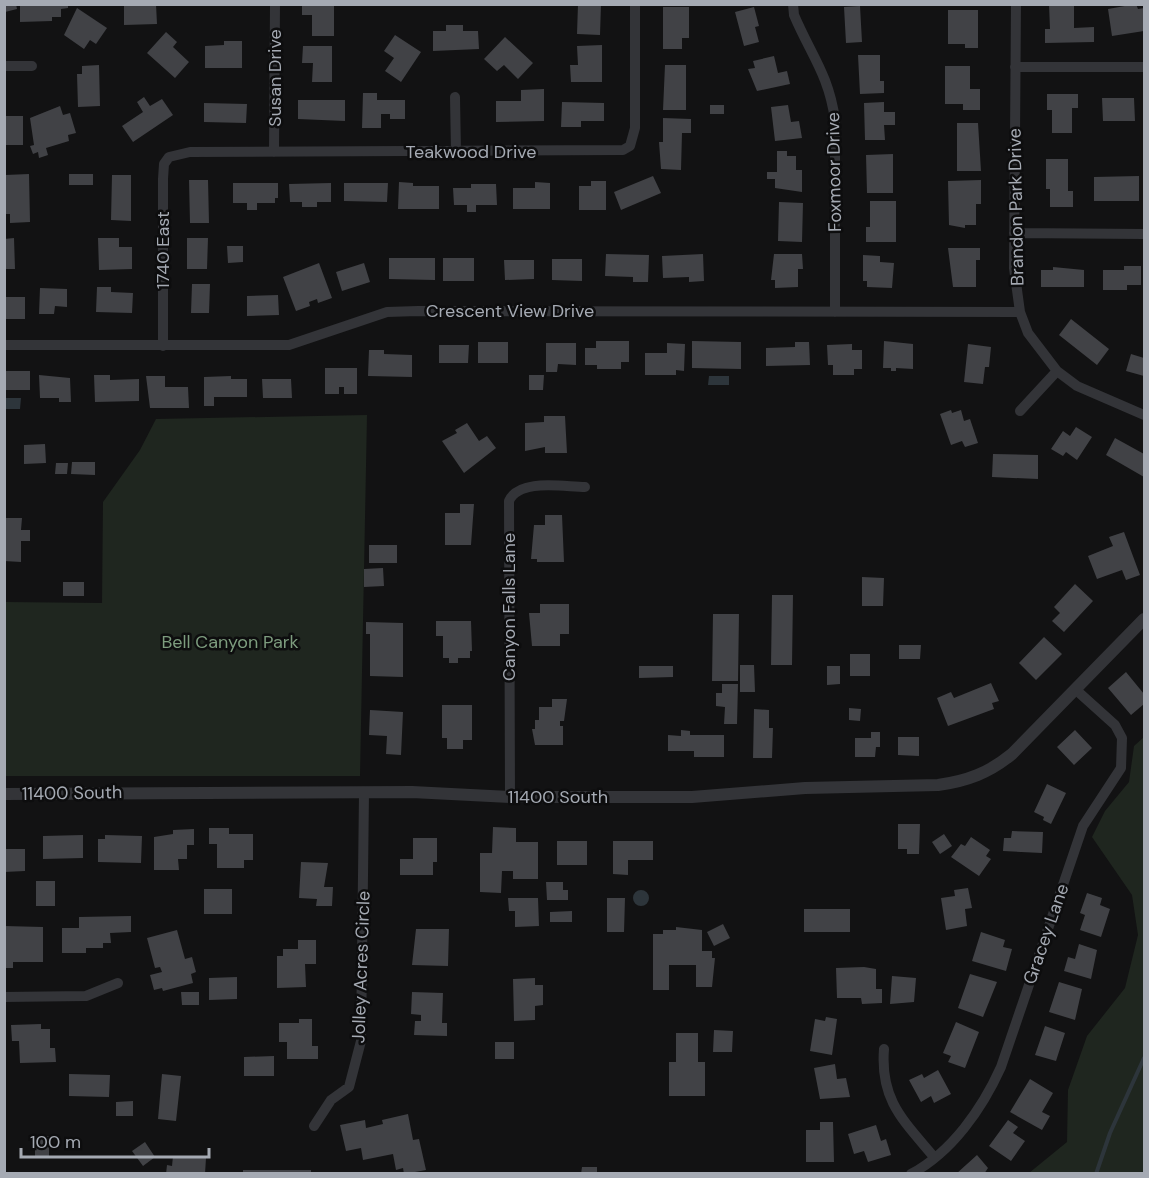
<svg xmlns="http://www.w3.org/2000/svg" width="1149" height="1178" viewBox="0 0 1149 1178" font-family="'DM Sans',sans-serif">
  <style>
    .green { fill: #1f261f }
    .water { fill: #2d353b }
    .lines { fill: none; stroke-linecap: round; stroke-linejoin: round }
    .stream { stroke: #2d353b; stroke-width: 4 }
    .building { fill: #414246 }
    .minor { stroke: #333438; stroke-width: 10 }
    .tertiary { stroke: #333438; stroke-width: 12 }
    .labels { text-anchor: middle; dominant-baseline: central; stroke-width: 5; stroke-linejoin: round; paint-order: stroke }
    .street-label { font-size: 18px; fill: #a5aab3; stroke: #0d0d0e }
    .park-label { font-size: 18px; fill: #7d9c7e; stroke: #0d0d0e }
  </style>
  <rect width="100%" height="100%" fill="#121213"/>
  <!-- green -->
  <path class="green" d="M367 415 360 776H5V602L102 603 103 502 140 450 156 419Z
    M1144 737V1173H1029L1067 1142 1068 1090 1087 1036 1125 988 1138 935 1132 895 1092 837 1105 811 1129 782 1134 746Z"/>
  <!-- water -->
  <path class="water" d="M709 376H729V385H708Z
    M5 398H21L20 409H5Z
    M633 898a8 8 0 1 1 16 0a8 8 0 1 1-16 0Z"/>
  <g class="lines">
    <!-- stream -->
    <path class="stream" d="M1096 1174 1110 1133 1144 1058"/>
  </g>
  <!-- building -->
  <path class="building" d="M5 4H16L17 9 5 12Z
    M20 4H68V8L61 9V17H52V21L20 22Z
    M138 4H156L157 24 124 25V6Z
    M302 4H334V36H312V15H302Z
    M578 4H601L600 35 577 34Z
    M1049 4H1074V28L1094 27V42L1045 43V29H1050Z
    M1136 4 1138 9 1144 8V31L1112 36 1108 9Z
    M860 6 862 42 846 43 844 7Z
    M663 7H689V38H682V49H663Z
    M754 7 759 26 755 27 759 42 744 46 735 12Z
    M77 8 107 28 96 44 90 40 84 49 64 35Z
    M948 10H978V48H965V44H948Z
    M446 25H463V31H478L479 49 433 51V31H446Z
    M166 32 177 42 173 47 189 62 175 78 147 53Z
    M395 35 421 52 401 82 385 71 394 58 384 51Z
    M505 37 533 63 518 79 504 65 497 71 484 59Z
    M224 41H242V68H205V46L224 45Z
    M602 45V82H571L570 65H578L577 46Z
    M303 46H332V82H312L313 63H302Z
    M858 55H880V81H884V93L860 94Z
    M774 56 778 73 787 71 790 84 757 91 748 69 755 68 753 61Z
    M99 65 100 106 78 107 77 74H82V66Z
    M665 65H686V110H663Z
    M945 66H970V89H980V110H963V104H945Z
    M544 89V121L496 122V101H521V90Z
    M363 93H377V100H405V119H390V114H381V128H362Z
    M1047 94H1078V108H1072V133H1052V110H1047Z
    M144 97 150 106 162 99 173 115 133 142 122 126 143 112 137 102Z
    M1102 98H1134L1135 121H1103Z
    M298 100H345V121L298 119Z
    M562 102 604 103V121H581V127H561Z
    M884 102V112H895V125H884L885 140H865L864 103Z
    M204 103 247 104 246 123 204 122Z
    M710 105H724V114H710Z
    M788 105 791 122 799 121 802 138 775 141 771 107Z
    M60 106 63 115 70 113 76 133 68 135 69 141 46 148 48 155 39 158 38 152 33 154 30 146 34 145 30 118Z
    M4 116H23V145H4Z
    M663 118 691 119V133H682L681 170 661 169 659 142H663Z
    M957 123H978L981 171H957Z
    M777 151H787V156H796V170H802V192L775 188V179H767V172H777Z
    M893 154V193H867L866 155Z
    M1046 159H1068V191H1073V207H1050V189H1046Z
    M29 174 30 222 10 223V214H6L5 175Z
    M69 174H93V185H69Z
    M112 175H131V221L111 220Z
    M653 176 661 193 621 210 614 192Z
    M1139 176V201H1094V177Z
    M189 180H208L209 223H190Z
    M981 180V204H976V225H965V228L949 225 948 181Z
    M591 181H606V210H579V186H591Z
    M399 182 413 183V186H439V209H398Z
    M535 182 550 183V209H513V188H535Z
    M233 183H278V198H275V203H257V210H247V203H233Z
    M331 183V202H317V207H302V202H290L289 184Z
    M344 183H388L387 202 344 201Z
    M471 184H496L497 205H476V212H467V205H454L453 188H471Z
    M870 201H896V242H866V227H870Z
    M779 202 803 203 802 242 778 241Z
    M14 238 15 269H4V239Z
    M98 238H119V247H132V269L99 270Z
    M187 238H208L207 269H187Z
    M227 246H243V262L228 263Z
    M948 248H980V260H976V287H953Z
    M606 254 649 255 648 282H633V277L605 276Z
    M703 254 704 281 689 282V277L663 278 662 256Z
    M774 254H802L803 269H798V287L775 288V280H771Z
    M863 255 880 256V262L894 263 892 288 867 287V281H863Z
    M389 258H435V280L389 279Z
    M443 258H474V281H443Z
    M552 259H582V281L552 280Z
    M504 260H534V279L505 280Z
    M319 263 332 298 318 303 317 299 309 302 310 306 296 311 283 277Z
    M364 263 370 282 342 291 336 272Z
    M1124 266H1141V285H1127V290H1103V270H1124Z
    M1053 267 1084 270V287H1041V270H1053Z
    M192 284H210L209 313H191Z
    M97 287H111V292L133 293 132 313 96 312Z
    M40 288 67 289V307L55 306 54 314H39Z
    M278 295 279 315 247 316V296Z
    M5 297H25V319H5Z
    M1071 319 1109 349 1097 365 1059 335Z
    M596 341H629V362H621V369H597V365H585V348H596Z
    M692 341 741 342V369L692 368Z
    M884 341 913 344V369L896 368V371H891V368H883Z
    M478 342H508V363H478Z
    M795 342H809L810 365 766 366V348L795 347Z
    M546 343H576V365L558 364 557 372H546Z
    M667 343 685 344 684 371 676 370V375H645V353H667Z
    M852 344V350H862V369H854V375H833V365H828L827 345Z
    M968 344 991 347 989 367H985L983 384 964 382Z
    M439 345H469L468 363H439Z
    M369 350H384V354L412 355V377L368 376Z
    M1131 354 1144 358V376L1126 371Z
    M325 368H357V394H344V387H339V394H325Z
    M4 371H30V390H4Z
    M39 375 70 378 71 402H59V398H40Z
    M94 375H110V380L139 379V401L95 402Z
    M529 375H544L543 390H529Z
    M146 376H165V387H188L189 408H150Z
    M231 376V379H247V397H214V406H204V377Z
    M262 379H291L292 398H263Z
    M951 410 952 413 961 410 964 421 970 419 978 443 965 447 962 441 951 445 940 414Z
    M544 416H565L567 453H545V447L525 451V423L544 422Z
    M467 423 479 441 487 436 496 448 464 473 442 441 457 433 455 430Z
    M1076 427 1092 437 1077 460 1066 452 1063 456 1051 449 1063 431 1070 436Z
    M1115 438 1144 454V477L1106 455Z
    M45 444 46 463 24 464V445Z
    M993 454 1038 455V479L992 477Z
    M72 462H95V475L71 474Z
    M56 463H68L67 474H55Z
    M460 504H474L471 545H445V513H460Z
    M545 515H562L564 562H537V559H531L534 525H545Z
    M4 518H22L21 530H30V541H21V562L4 561Z
    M1124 532 1140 575 1126 580 1122 570 1097 579 1088 556 1113 546 1109 537Z
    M369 545H397V563H369Z
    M383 568 384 586 364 587V569Z
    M862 577 884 578 883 606H862Z
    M63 582H84V596H63Z
    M1075 584 1093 601 1064 632 1052 621 1060 613 1054 607Z
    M772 595H793L792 665H771Z
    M540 604H569V634H560V646H532L529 613H540Z
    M713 614H739L738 681H712Z
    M436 621H471L472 651H470V658H458V663H449V658H443V636H436Z
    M366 622 403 623V677L370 676V634H366Z
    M1044 637 1062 654 1036 680 1019 663Z
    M899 645H921L920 659H899Z
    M850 654H870V676H850Z
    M740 665H754L755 692H740Z
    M639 666H673V677L639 678Z
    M827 666H840V684L827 685Z
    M1126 672 1144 694V704L1131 715 1108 688Z
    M991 683 999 701 992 703 994 709 948 726 937 698 951 692 954 698Z
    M722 684H738L737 724H724L725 707 716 706V693H722Z
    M552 699H567L564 721H560V726H563V745H535L532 729H535V720H539V707H552Z
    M442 705H472V740H463V749H447V738H442Z
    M849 708 861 709 860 721 849 720Z
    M754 709 769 710V728H773L772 758H753Z
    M370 710 403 712 401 755 386 754 387 736 369 735Z
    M681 730 690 731V735H724V757H694V751H668V735L681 736Z
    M1075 730 1092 748 1074 765 1057 747Z
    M871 732H880V747H876L875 757H855V738H871Z
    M898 737H919V756L898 755Z
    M1047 784 1066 793 1051 824 1043 820 1044 817 1034 812Z
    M898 824H920L919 854H907V849H898Z
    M493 827 516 828V842H538V879H513V871H502L501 893 480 892V853H492Z
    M209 828H229V834H253V860H244V868H217V844H209Z
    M194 829V845H187V859H178L179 870H154V837L173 834V830Z
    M1012 831 1043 832 1042 853 1003 851 1004 838H1011Z
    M944 834 952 846 940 854 932 842Z
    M83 835V858L43 859V836Z
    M105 835 142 836 141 863 98 862V839H105Z
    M971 837 990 850 986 856 991 859 979 876 951 857 961 844 965 846Z
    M413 838H437V862H433V875H400V859H413Z
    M557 841H587V865H557Z
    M613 841H653V860H628V875L613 874Z
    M4 849H25V871L4 872Z
    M301 862 328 863 324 887H333L332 906H316L317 899 299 898Z
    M36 881H55V906H36Z
    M546 882H563V890H568V900H547Z
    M968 888 972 908 965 909 967 926 946 930 941 898 955 896 954 890Z
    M204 889H232V914H204Z
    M1087 893 1102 898 1100 905 1110 909 1101 937 1080 930 1085 915 1080 913Z
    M508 898H538L539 926 515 927V911H509Z
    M607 898H625L624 932H607Z
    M804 909H850V932H804Z
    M572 911V922H550V912Z
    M131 916V932L110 933 111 943H103V948H86V953H62V928H79V917Z
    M723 924 730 938 714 946 707 932Z
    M4 926 43 927V962H13V968H4Z
    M676 927 702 930V951H712V958H715L712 987H696V965H669V990H653V934H663V930H676Z
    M416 929H449L448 966 412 965Z
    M177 930 185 959 192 957 196 972 191 974 193 983 163 991 162 988 154 990 150 975 162 972 160 967 155 968 147 938Z
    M981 932 1005 940 1003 947 1012 949 1006 971 972 961Z
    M298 940H316V964H305L306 987 277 988V956H283V949H298Z
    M1079 944 1097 950 1091 979 1064 971 1068 957 1075 959Z
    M864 967 876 969V989H882V1003L862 1004 861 998H837L836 968Z
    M970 974 997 982 983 1017 958 1008Z
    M892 976 916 978 914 1002 890 1004Z
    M237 977V999L209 1000V978Z
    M535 978V985H543V1005L535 1006V1020L514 1021 513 979Z
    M1059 982 1082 989 1075 1020 1049 1012Z
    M181 992H199V1005H182Z
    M412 992 443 993 442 1023H447V1036L414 1035 415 1021H421V1015L411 1014Z
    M826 1017 837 1019 832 1055 810 1051 815 1019 825 1021Z
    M299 1019H312V1046H318V1059H287V1042H279V1023H299Z
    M956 1022 979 1032 965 1068 948 1062 951 1056 943 1053Z
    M41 1024V1029H50V1048H55L56 1062 20 1063 19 1041H12L11 1025Z
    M1045 1026 1065 1033 1056 1061 1035 1055Z
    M714 1030 733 1031 732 1052H713Z
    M676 1033H698V1062H705V1096H669V1062H676Z
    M495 1042H514V1059H495Z
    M274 1056V1076H244V1057Z
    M835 1064 837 1079 846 1078 850 1097 820 1099 814 1068Z
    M938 1070 951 1094 934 1103 931 1096 921 1102 909 1080 922 1074 924 1078Z
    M69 1074 110 1075 109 1097 69 1096Z
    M162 1074 181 1076 176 1121 158 1119Z
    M1030 1079 1053 1093 1042 1112 1050 1116 1042 1130 1010 1112Z
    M133 1101V1116H116V1102Z
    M408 1114 413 1140 419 1139 426 1170 404 1174 403 1168 396 1170 393 1154 363 1160 361 1148 346 1151 340 1125 365 1120 366 1128 383 1124 382 1120Z
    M1008 1120 1018 1127 1013 1133 1025 1141 1011 1161 989 1146Z
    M820 1122H833L834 1162H806V1130H820Z
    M876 1125 881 1141 886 1139 891 1155 868 1162 864 1151 854 1154 848 1134Z
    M35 1136H49V1158L35 1157Z
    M145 1142 155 1157 143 1166 132 1151Z
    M977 1155 988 1168 984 1174H956Z
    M173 1156 206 1158 205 1174H166L167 1165 172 1166Z
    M582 1167H597V1174H581Z
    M243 1170H311V1174H243Z"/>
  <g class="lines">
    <!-- minor -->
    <path class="minor" d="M793 4 794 15C811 55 829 75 835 120V312
      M1016 4 1014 268 1020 312 1028 333 1057 371 1077 386 1144 415
      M4 66H32
      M1015 67H1144
      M455 97 456 152
      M274 152 275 4
      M1014 233 1144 234
      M4 345H289L387 312 418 311 1020 312
      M163 346V179L164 164 169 157 190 152 623 150 630 146 635 128V4
      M1020 411 1057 371
      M510 797 509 501C519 478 564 487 585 487
      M4 997 86 996 118 983
      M884 1049C880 1100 903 1120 934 1157
      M314 1126 331 1100 349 1087 361 1041 364 793
      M911 1174C952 1152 982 1109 1001 1067L1083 826 1121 768 1122 738 1115 725 1075 689"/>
    <!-- tertiary -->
    <path class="tertiary" d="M4 794 412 792 510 797H692L805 788 938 785C967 781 989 773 1012 754L1144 619"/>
  </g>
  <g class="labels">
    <!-- street labels -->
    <g class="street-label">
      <text transform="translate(275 78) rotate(-90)">Susan Drive</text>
      <text x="471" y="152">Teakwood Drive</text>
      <text transform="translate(834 172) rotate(-91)">Foxmoor Drive</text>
      <text transform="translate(1016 207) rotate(-91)">Brandon Park Drive</text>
      <text transform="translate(163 250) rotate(-90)">1740 East</text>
      <text x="510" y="311">Crescent View Drive</text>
      <text transform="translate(509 607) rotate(-90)">Canyon Falls Lane</text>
      <text transform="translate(72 793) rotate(-1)">11400 South</text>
      <text x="558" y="797">11400 South</text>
      <text transform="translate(1046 934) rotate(-71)">Gracey Lane</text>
      <text transform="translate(361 967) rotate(-88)">Jolley Acres Circle</text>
    </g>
    <!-- park labels -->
    <g class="park-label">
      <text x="230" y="642">Bell Canyon Park</text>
    </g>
  </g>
  <!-- border -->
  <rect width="1149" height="1178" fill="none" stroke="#a5aab3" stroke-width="12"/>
  <!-- scale -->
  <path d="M21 1148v9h188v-9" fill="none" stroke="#a5aab3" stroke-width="3"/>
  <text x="30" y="1148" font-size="18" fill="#a5aab3" stroke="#0d0d0e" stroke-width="4.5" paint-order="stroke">100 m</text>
</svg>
